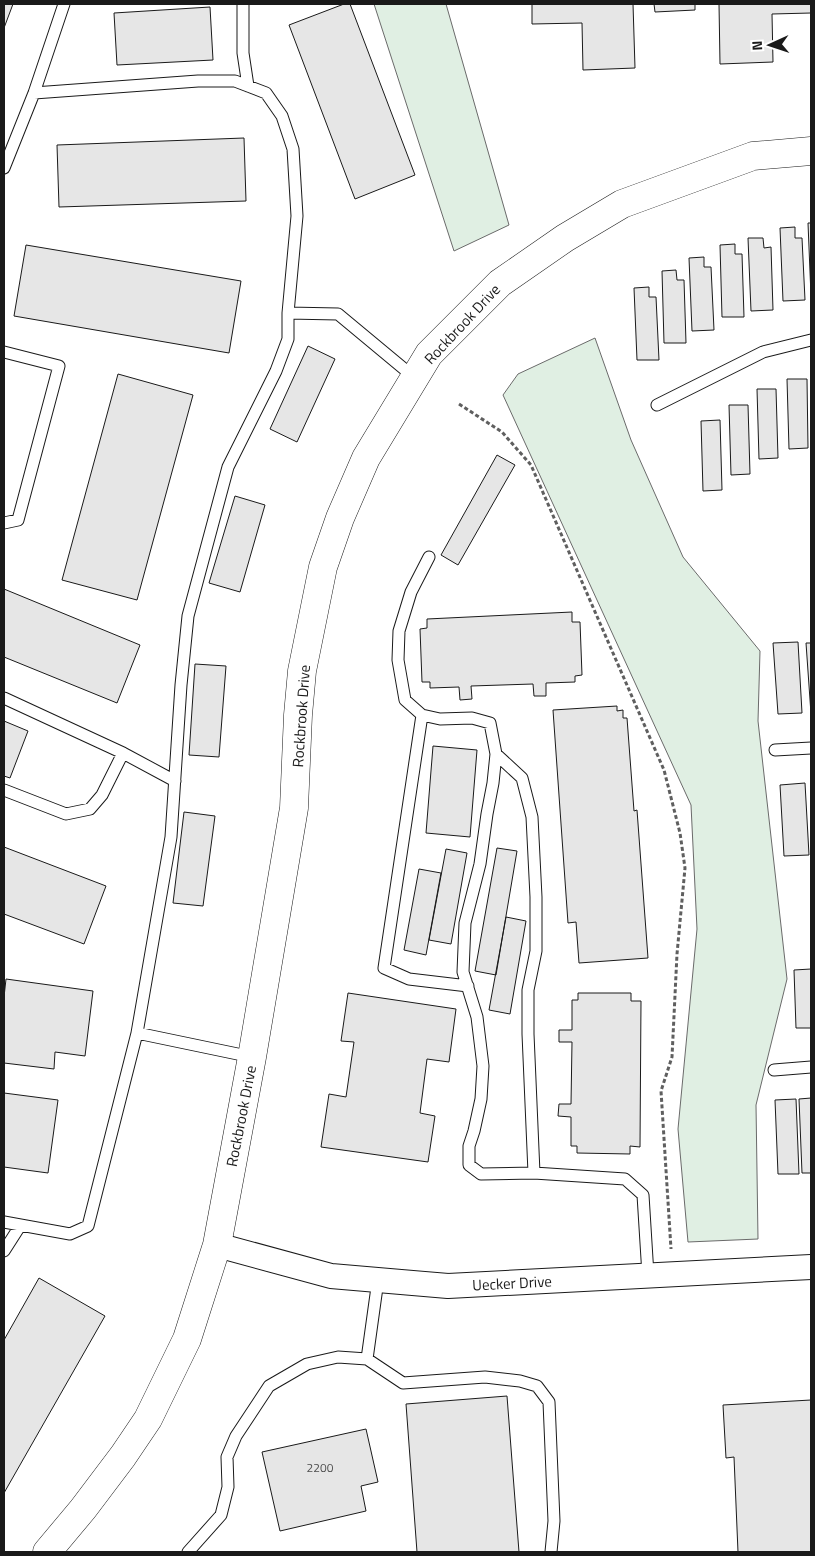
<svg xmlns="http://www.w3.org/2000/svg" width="815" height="1556" viewBox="0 0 815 1556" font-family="'Titillium Web',sans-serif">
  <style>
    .green { fill: #e0efe3; stroke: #6a6a6a }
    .building { fill: #e6e6e6; stroke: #1a1a1a }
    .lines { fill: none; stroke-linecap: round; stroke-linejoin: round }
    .lane-casing { stroke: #1a1a1a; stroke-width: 13 }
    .street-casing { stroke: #1a1a1a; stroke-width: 26 }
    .secondary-casing { stroke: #1a1a1a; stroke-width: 29 }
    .path { stroke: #5f5f5f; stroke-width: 3; stroke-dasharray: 4 2.5; stroke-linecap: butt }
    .lane { stroke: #fff; stroke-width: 11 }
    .street { stroke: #fff; stroke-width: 24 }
    .secondary { stroke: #fff; stroke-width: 28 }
    .labels { text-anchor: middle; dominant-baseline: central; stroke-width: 4; stroke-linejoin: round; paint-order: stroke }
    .number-label { font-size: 12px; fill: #4d4d4d }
    .street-label { font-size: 15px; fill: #1a1a1a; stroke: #fff }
  </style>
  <rect width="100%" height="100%" fill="#fff"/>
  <!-- green -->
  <path class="green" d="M374 4H446L509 225 454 251Z
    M595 338 631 440 683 557 760 651 758 721 787 979 756 1105 758 1239 688 1242 678 1129 697 929 691 805 503 395 518 374Z"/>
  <!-- building -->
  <path class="building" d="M4 4H13L4 28Z
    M344 4H350L415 175 355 199 289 25Z
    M532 4H633L635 68 583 70 582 23 532 24Z
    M654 4H695V10L655 12Z
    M719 4H811V13L772 14 773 62 720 64Z
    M210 7 213 60 117 65 114 13Z
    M244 138 246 201 59 207 57 145Z
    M808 223H811V296Z
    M795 227V238H802L805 300 783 301 780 228Z
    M748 238H763L764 248 771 247 773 310 751 311Z
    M735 244V254H742L744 317H722L720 245Z
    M26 245 241 281 229 353 14 316Z
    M704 257V267H711L714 330 692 331 689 258Z
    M676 270 677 280H684L686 343H664L662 271Z
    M649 287V297H656L659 360H637L634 288Z
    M308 346 335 359 297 442 270 429Z
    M118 374 193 395 137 600 62 580Z
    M787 379H807L808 448 789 449Z
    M757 389H776L778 458 759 459Z
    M729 405H748L750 474 731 475Z
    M720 420 722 490 703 491 701 421Z
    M497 455 515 465 458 565 441 555Z
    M235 496 265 505 240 592 209 583Z
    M4 589 140 645 117 703 4 657Z
    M572 612V622H580L582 675 575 676V682L546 683V696H534L533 684 471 686 472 699 460 700 459 687 430 688V682H422L420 629 427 628V619Z
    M798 642 802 713 778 714 773 643Z
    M806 643H811V714Z
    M195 664 226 666 219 757 189 755Z
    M617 706V711L623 710V718H627L634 811 637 810 648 958 579 963 576 922 568 923 553 710Z
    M4 721 28 731 10 778 4 776Z
    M433 746 477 750 470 837 426 833Z
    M805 783 809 855 784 856 780 785Z
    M184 812 215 816 203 906 173 903Z
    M4 847 106 886 84 944 4 914Z
    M497 848 517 851 496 975 475 971Z
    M446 849 467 853 451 944 429 940Z
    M419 869 441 873 426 955 404 950Z
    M506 917 526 921 510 1014 489 1010Z
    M811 969V1028H796L794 970Z
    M6 979 93 991 85 1056 55 1052 54 1069 4 1063V997Z
    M348 993 456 1009 449 1062 427 1059 420 1113 435 1116 428 1162 321 1147 329 1094 346 1097 354 1042 341 1041Z
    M578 993H631V1001H641L640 1147 630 1146V1154L577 1153V1146H571V1117L558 1116 559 1104H571L572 1042H559V1030H572V1000H578Z
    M4 1093 58 1100 48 1173 4 1167Z
    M811 1098V1173H802L799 1099Z
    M796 1099 799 1174H778L775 1100Z
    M39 1278 105 1316 4 1493V1340Z
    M507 1396 519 1552H417L406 1404Z
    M811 1400V1552H738L734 1457 726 1458 723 1405Z
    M366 1429 378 1482 361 1486 366 1511 280 1531 262 1452Z"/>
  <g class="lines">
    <!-- lane casing -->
    <g class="lane-casing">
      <path id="lane" d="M243 4V53L248 86
        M34 93 198 81H235L266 93 282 116 293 149 297 216 288 313V339L276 371 228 467 188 616 181 685 171 837 137 1033 252 1057
        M4 168 34 93 64 4
        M288 313 338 314 415 378
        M4 352 59 366 18 520 4 523
        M657 405 763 352 811 340
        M429 557 411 592 399 631 398 660 405 700 422 715 440 719 472 718 490 723 496 754 493 783 487 814 480 864 465 923 463 972 477 1017 483 1066 481 1099 474 1131 469 1146V1165L481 1174 534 1173 625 1179 643 1195 648 1275
        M4 698 123 753 175 781
        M422 715 384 968 409 979 468 986
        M775 750 811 748
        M496 754 522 778 532 817 536 897V951L528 990V1034L534 1173
        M4 790 66 814 90 809 102 795 123 753
        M774 1070 811 1067
        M4 1222 70 1234 88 1226 137 1033
        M4 1251 20 1226
        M367 1359 403 1383 485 1377 520 1381 537 1386 549 1402 554 1521 551 1552
        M188 1552 221 1515 228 1487 227 1457 236 1436 269 1386 307 1364 338 1357 367 1359 378 1280"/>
    </g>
    <!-- street casing -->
    <g class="street-casing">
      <path id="street" d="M217 1245 331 1276 448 1286 811 1267"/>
    </g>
    <!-- secondary casing -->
    <g class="secondary-casing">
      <path id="secondary" d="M47 1552 83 1509 123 1456 148 1419 187 1339 217 1245 252 1057 294 808 298 715 302 671 323 567 340 518 366 458 429 354 500 283 565 238 622 204 753 156 811 151"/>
    </g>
    <!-- path -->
    <path class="path" d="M459 404 502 432 531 465 664 770 680 833 685 868 677 954 672 1057 661 1091 671 1249"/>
    <!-- lane -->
    <use href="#lane" class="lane"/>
    <!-- street -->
    <use href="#street" class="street"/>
    <!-- secondary -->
    <use href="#secondary" class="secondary"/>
  </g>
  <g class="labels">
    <!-- number labels -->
    <g class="number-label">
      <text x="320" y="1467">2200</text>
    </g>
    <!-- street labels -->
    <g class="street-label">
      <text transform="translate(462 324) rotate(-47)">Rockbrook Drive</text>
      <text transform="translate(301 716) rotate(-86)">Rockbrook Drive</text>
      <text transform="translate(241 1116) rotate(-79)">Rockbrook Drive</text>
      <text transform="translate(512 1283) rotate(-3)">Uecker Drive</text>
    </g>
  </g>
  <!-- border -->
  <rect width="815" height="1556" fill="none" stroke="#1a1a1a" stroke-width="10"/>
  <!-- north arrow -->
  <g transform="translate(770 45) rotate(267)" stroke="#ffffff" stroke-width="4" paint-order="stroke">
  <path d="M0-4L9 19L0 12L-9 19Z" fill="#1a1a1a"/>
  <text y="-8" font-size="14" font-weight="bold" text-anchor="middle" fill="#1a1a1a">N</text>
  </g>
</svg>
